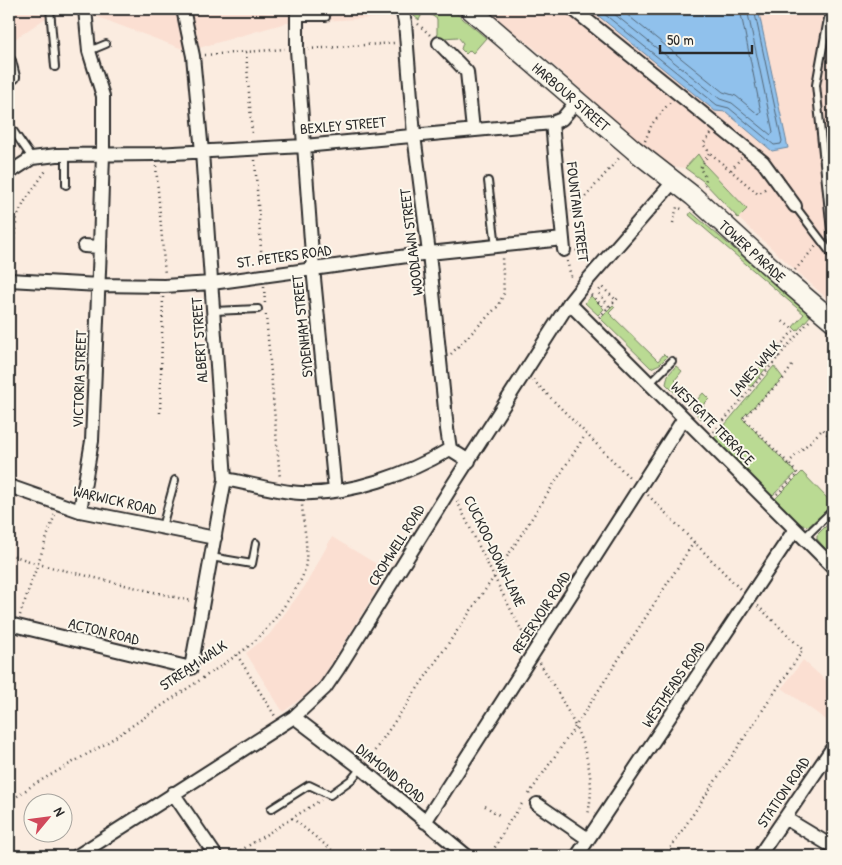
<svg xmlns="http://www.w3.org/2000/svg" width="842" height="865" viewBox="0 0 842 865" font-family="'Patrick Hand',sans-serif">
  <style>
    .built { fill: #fbdfd2 }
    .green { fill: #bada93; stroke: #72825f }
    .water { fill: #90c1ec; stroke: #68859f }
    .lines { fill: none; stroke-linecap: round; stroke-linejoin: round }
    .shore { stroke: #536778; stroke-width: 1 }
    .lane-casing { stroke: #2b2b2b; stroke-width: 10 }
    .street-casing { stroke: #2b2b2b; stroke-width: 16 }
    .secondary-casing { stroke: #2b2b2b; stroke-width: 22 }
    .path { stroke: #2b2b2b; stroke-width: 2.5; stroke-dasharray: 1 4; stroke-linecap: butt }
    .lane { stroke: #fbf7ec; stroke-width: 6 }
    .street { stroke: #fbf7ec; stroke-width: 12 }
    .secondary { stroke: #fbf7ec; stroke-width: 19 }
    .labels { text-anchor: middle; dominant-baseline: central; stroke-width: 4; stroke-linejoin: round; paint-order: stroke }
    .street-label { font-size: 15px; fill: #2b2b2b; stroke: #fbf7ec }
  </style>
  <rect width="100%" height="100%" fill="#fbece0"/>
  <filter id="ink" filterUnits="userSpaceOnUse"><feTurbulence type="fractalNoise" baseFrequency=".02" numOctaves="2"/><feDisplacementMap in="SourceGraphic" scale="10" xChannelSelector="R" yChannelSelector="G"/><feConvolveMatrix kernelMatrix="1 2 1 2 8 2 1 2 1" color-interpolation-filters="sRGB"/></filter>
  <g filter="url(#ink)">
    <!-- built -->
    <path class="built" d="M9 9H59L9 43Z
      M76 9H394V17L286 23 188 51Z
      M489 9H833V304L738 218 747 209 705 165 698 154 685 168 667 166 533 47 487 12Z
      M332 537 388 571 323 677 314 689 283 712 246 653 269 635 305 586Z
      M803 660 833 687V716L829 722 782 688Z"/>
    <!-- green -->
    <path class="green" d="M410 9H451L486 38 473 53 470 50 466 54 461 49 463 43 458 37 442 38 437 34V19L424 10 419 20 414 16Z
      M698 154 705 165 747 209 738 218 703 181 685 168Z
      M691 212 811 315 797 331 793 327 804 314 689 215Z
      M591 296 604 309 598 315 585 303Z
      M613 305 615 307 609 313 658 361 664 354 667 357 660 364 651 368 600 318Z
      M766 360 770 363 751 387 746 383Z
      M676 366 682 371 675 380 696 401 703 393 709 399 703 405 705 412 701 419 666 384 668 375Z
      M774 366 783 378 742 418 796 473 772 496 714 438Z
      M802 472 828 499 833 495V504L809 526 802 525 799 523 775 499Z
      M833 519V558L817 539V535Z"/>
    <!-- water -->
    <path class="water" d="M590 9H758L788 148 772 151 726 112 715 111Z"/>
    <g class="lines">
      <!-- shore -->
      <path class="shore" d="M598 9 717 105 729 108 774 145 781 144 782 141 754 9
        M608 9 720 99 732 103 771 135 773 132 747 9
        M620 9 723 92 736 96 759 115 761 112 740 9"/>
      <!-- lane casing -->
      <g class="lane-casing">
        <path id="lane" d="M50 9 55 67
          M833 11 828 19 816 85 833 251
          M297 17H326
          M89 51 106 44
          M9 130 12 129 32 158
          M488 181 496 246
          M66 185V156
          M795 206 833 256
          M214 311 258 309
          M650 383 672 361
          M162 527 175 480
          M804 538 833 510
          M211 557 252 564 256 543
          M271 809 309 785 330 795 352 779 361 768"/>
      </g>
      <!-- street casing -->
      <g class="street-casing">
        <path id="street" d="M85 9 89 51 103 96V154L100 247
          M297 9V50L313 268 335 491
          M402 9 405 22 414 135 429 253 447 429 450 449 469 461
          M573 9 763 162 795 206
          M439 43 467 72 473 130
          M9 61 13 77
          M552 123 564 250
          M9 173 32 158 57 155 155 154 304 146 552 123 562 119 577 101
          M9 280 99 285 164 286 212 283 429 253 563 239
          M569 303 833 567
          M225 479C248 483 278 492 301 493 351 495 408 474 450 449
          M9 486 80 511 215 538
          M80 511 92 441 100 247 84 246
          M9 624 191 668 225 479 202 152 193 56 183 9
          M294 717 361 768 467 856
          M173 793 216 856
          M537 804 588 839
          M785 818 833 847
          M425 822 684 418
          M77 856 294 717 325 688 338 669 452 486 569 303 585 283 674 181
          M577 856 795 529
          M759 856 833 747"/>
      </g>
      <!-- secondary casing -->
      <g class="secondary-casing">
        <g id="secondary">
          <path id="s1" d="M470 9 634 150 693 196 786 281 833 321"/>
        </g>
      </g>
      <!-- path -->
      <path class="path" d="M418 24 430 35
        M308 49 394 43
        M246 52 252 134
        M205 55 285 49
        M711 134 703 144 709 152 758 194 766 188
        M645 141 652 124 670 102
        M255 160 262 264
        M156 166 165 275
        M731 170 741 158
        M704 185 706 179 700 168 709 153
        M572 212 620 157
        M673 223 677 207 684 210
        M576 250 589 261
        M567 261 572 280
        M10 269 17 217 25 201 47 169
        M795 270 816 246
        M264 287 265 304
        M591 295 606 309
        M9 303 13 292
        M609 306 598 292 602 287 616 300
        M266 315 280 479
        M599 317 620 296
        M451 354 498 306 504 293 502 257
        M779 357 774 353 794 330 781 320
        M792 366 783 379 743 418 788 463 823 429 827 434 833 428
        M533 380 631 479
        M160 413 163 297
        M714 432 810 320
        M777 494 798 474 788 463
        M648 495 740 589
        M457 501 494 577 527 641
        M9 554 38 564 191 601
        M20 615 55 514
        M237 655 275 716
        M540 663C563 702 590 742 591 789 591 798 589 807 588 816
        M369 759 494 577 586 434
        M529 794 575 727 694 542
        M9 802 33 785 105 744 237 655C259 640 274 621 289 599 294 591 301 582 304 572 310 550 303 526 302 504
        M485 806 499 815
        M292 818 339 856
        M232 856 321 800
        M490 856 509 822 524 801
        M665 856 803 650 757 605"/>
      <!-- lane -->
      <use href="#lane" class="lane"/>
      <!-- street -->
      <use href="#street" class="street"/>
      <!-- secondary -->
      <use href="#secondary" class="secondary"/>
    </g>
  </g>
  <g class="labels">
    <!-- street labels -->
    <g class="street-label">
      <text stroke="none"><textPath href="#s1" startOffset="134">HARBOUR STREET</textPath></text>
      <text transform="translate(343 125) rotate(-5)">BEXLEY STREET</text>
      <text transform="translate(578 212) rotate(83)">FOUNTAIN STREET</text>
      <text transform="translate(411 242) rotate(-97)">WOODLAWN STREET</text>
      <text stroke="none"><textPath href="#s1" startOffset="372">TOWER PARADE</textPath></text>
      <text transform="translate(284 256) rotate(-8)">ST. PETERS ROAD</text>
      <text transform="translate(302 326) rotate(-96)">SYDENHAM STREET</text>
      <text transform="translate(199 340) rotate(-94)">ALBERT STREET</text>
      <text transform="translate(755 368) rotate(-49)">LANES WALK</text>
      <text transform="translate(79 379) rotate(-88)">VICTORIA STREET</text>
      <text transform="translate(713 423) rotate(45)">WESTGATE TERRACE</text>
      <text transform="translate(115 500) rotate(13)">WARWICK ROAD</text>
      <text transform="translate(396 545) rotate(-58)">CROMWELL ROAD</text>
      <text transform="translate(495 551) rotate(64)">CUCKOO-DOWN-LANE</text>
      <text transform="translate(541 612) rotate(-57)">RESERVOIR ROAD</text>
      <text transform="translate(104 631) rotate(14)">ACTON ROAD</text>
      <text transform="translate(193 665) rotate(-34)">STREAM WALK</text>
      <text transform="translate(673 684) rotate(-56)">WESTMEADS ROAD</text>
      <text transform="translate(391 773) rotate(39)">DIAMOND ROAD</text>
      <text transform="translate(783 792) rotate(-56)">STATION ROAD</text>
    </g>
  </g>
  <!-- margin -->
  <rect width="842" height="865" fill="none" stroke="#fbf7ec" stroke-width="30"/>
  <rect x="15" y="15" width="812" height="835" fill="none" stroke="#2b2b2b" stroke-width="2" filter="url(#ink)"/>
  <!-- north arrow -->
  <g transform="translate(48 818) rotate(61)"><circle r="24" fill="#fbf7ec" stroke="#a8a59f"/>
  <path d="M0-4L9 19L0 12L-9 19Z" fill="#d1495b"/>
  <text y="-8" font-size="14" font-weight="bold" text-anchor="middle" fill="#2b2b2b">N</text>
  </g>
  <!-- scale -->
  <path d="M660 45v8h92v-8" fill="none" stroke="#2b2b2b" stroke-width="2.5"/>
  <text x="667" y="45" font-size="15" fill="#2b2b2b" stroke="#fbf7ec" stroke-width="4" paint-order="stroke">50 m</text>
</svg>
